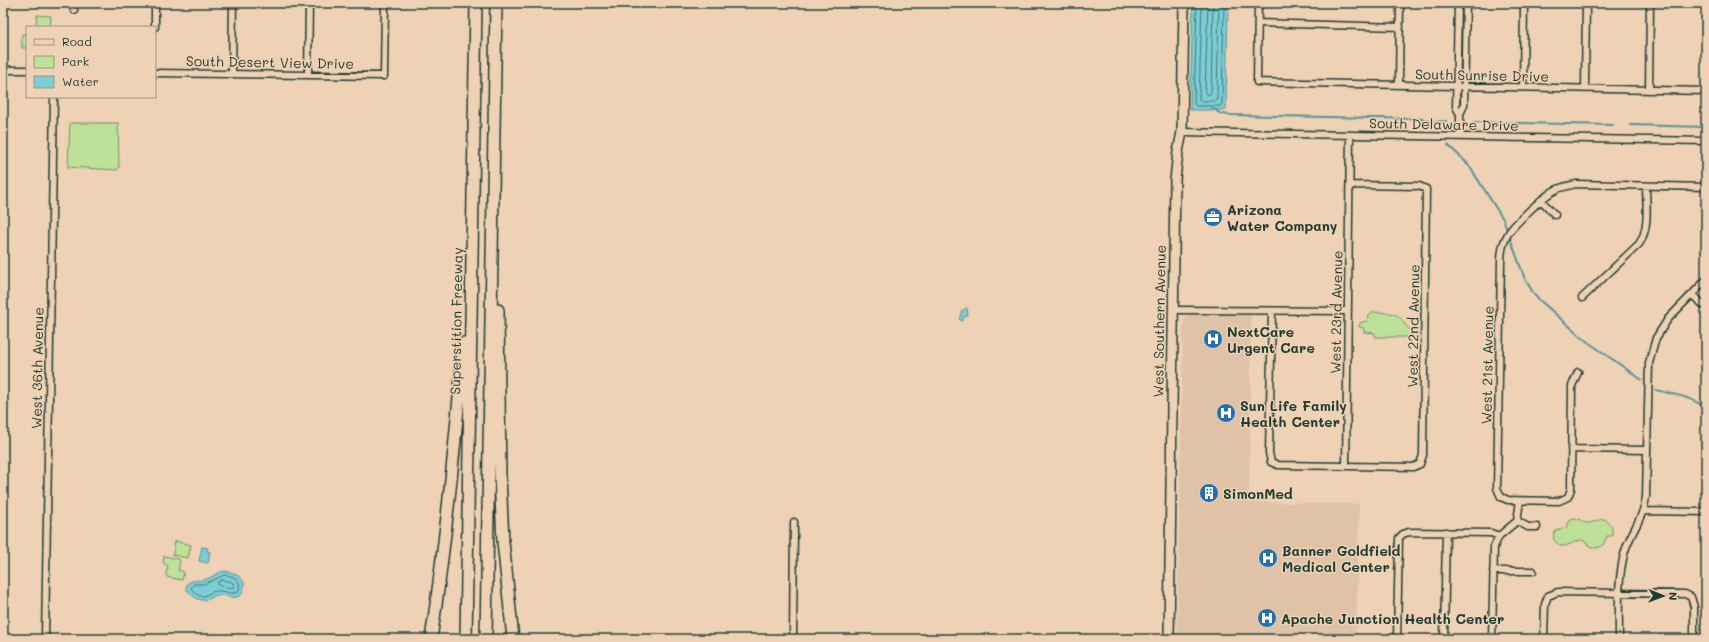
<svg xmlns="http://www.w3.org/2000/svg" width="1709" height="642" viewBox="0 0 1709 642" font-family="Mali,sans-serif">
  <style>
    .built { fill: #e0c2a7 }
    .green { fill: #bee19a; stroke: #6e8f67 }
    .water { fill: #7ccdd5; stroke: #579395 }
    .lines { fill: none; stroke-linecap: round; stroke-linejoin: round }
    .shore { stroke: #447774; stroke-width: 1 }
    .stream { stroke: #579395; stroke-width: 2 }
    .street-casing { stroke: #1f3d34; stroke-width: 9 }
    .secondary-casing { stroke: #1f3d34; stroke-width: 12 }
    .highway-casing { stroke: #1f3d34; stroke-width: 14 }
    .street { stroke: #efd1b5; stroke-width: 6 }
    .secondary { stroke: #efd1b5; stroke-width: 9 }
    .highway { stroke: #efd1b5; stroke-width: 11 }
    .labels { text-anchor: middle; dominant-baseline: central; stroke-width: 3; stroke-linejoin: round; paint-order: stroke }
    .street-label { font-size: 14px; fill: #1f3d34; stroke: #efd1b5 }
    .poi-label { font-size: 14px; font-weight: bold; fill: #1f3d34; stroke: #efd1b5; text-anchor: start }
  </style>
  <rect width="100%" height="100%" fill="#efd1b5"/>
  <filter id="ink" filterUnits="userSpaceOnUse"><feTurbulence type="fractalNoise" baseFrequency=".025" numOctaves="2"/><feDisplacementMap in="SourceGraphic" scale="8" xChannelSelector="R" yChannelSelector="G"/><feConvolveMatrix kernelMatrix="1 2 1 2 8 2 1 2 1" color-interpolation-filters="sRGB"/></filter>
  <g filter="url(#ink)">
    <!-- built -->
    <path class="built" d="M1192 313 1251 315 1249 502 1359 504 1356 639H1177L1183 327 1185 317Z"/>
    <!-- green -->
    <path class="green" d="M37 15 51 16 50 27H36Z
      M22 34H27V48H22Z
      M70 123H118L119 167 117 170 68 167Z
      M1373 312C1381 313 1393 311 1399 317 1404 321 1405 327 1412 331V335L1409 337H1375V333L1364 332V328L1359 327 1360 323 1367 321 1369 316Z
      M1574 518C1580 518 1581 522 1586 523 1592 524 1598 519 1605 519L1612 527V536H1607L1603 545 1598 548 1592 547 1583 540C1574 540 1569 547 1560 546L1554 540C1552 530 1558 530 1566 528L1571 519Z
      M175 541 191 545 188 558 173 555Z
      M164 556 179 559 180 561 178 570 184 572 182 580 167 577 166 574 168 566 163 563Z"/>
    <!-- water -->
    <path class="water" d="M1193 3H1228L1226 110H1190Z
      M967 308 968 316H965L962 321 959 319 961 314V311Z
      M202 547 208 548 207 551 210 552 208 563 199 561Z
      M225 571C236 573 248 579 243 591 242 594 242 594 239 596 231 600 225 594 218 595 215 595 212 598 209 599 200 603 191 596 186 588L187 584C193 579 196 581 203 580 209 579 218 572 225 571Z"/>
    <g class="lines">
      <!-- shore -->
      <path class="shore" d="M1197 3 1194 104 1196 106H1220L1222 104 1224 3
        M1202 3 1199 99 1201 101H1215L1217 99 1219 3
        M1208 3 1205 93 1209 95 1211 93 1213 3
        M225 575C235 576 243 581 238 592 231 595 226 591 219 591 207 590 203 605 191 588L194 584H204Z
        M223 580 232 582 235 587 230 588 218 585V582Z"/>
      <!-- stream -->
      <path class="stream" d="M1212 108 1221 114 1231 115 1423 119 1434 122 1446 121
        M1423 120 1430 127
        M1474 122 1613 125
        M1630 125 1706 127
        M1448 145 1468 164 1503 219 1525 279 1535 296 1585 340 1642 380
        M1656 390C1673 394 1692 397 1706 408"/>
      <!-- street casing -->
      <g class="street-casing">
        <path id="street" d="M71 3 74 10
          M1258 3 1257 82 1706 91
          M1458 3 1456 107 1460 114
          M1258 23 1400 27
          M155 27V3
          M3 70H27
          M155 73 384 76 385 3
          M232 74 233 3
          M308 75 309 3
          M1399 85 1400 3
          M1523 87 1524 3
          M1585 89 1586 3
          M1649 90 1650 3
          M1182 132 1706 141
          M1460 137V114L1464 105 1466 3
          M1541 200 1555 215
          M1692 295 1706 307
          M1582 298 1639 244C1650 228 1646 204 1646 186
          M1173 310 1348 311
          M1272 311 1269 453 1271 462 1278 465 1413 467 1420 464 1423 455 1426 189 1419 186 1350 185
          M1578 372 1572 386 1571 489 1568 497 1559 501 1508 500 1501 497 1497 488 1501 261C1501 251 1503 242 1508 234 1514 224 1542 198 1552 192 1559 187 1568 186 1576 184L1706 187
          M1571 449 1647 450
          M1346 466 1350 135
          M1644 511 1706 512
          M1517 521 1528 527H1537
          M1493 571H1533
          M45 639 54 97
          M793 639 794 522
          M1397 639 1399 538 1403 534 1409 532 1491 533 1499 536
          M1444 639 1446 532
          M1492 639 1494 547 1499 536 1517 521 1520 501
          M1544 639 1545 604 1548 596 1558 592 1685 594 1691 597 1694 607V639
          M1619 639C1619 610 1617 579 1625 551 1631 531 1643 520 1646 497L1649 363 1656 338 1668 319 1706 280"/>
      </g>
      <!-- secondary casing -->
      <g class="secondary-casing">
        <path id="secondary" d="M1169 639 1175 180 1178 152 1182 132 1184 3"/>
      </g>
      <!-- highway casing -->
      <g class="highway-casing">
        <path id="highway" d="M498 310 500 476 503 541 513 639
          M431 639C446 541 455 442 464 343
          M466 639 476 3
          M486 639 496 3"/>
      </g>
      <!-- street -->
      <use href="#street" class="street"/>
      <!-- secondary -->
      <use href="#secondary" class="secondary"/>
      <!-- highway -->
      <use href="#highway" class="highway"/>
    </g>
  </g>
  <!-- icons -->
  <defs>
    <g id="office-disc" transform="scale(1)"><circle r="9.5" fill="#1f6fb2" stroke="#efd1b5"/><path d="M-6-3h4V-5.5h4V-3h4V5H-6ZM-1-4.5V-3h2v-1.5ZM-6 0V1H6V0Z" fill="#fff"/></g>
    <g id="hospital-disc" transform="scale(1)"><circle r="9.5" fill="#1f6fb2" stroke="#efd1b5"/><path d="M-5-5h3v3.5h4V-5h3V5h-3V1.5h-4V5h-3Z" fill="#fff"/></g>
    <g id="building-disc" transform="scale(1)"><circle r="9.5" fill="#1f6fb2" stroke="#efd1b5"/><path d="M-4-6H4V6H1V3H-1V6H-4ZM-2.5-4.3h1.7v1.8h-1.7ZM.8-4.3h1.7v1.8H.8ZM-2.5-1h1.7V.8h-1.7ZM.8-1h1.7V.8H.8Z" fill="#fff"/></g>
  </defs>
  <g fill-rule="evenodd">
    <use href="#office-disc" x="1213" y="217"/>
    <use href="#hospital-disc" x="1213" y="339"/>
    <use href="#hospital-disc" x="1226" y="413"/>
    <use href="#building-disc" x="1209" y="493"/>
    <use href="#hospital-disc" x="1268" y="558"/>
    <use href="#hospital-disc" x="1267" y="618"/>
  </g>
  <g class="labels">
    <!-- street labels -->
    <g class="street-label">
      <text transform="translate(270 62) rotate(1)">South Desert View Drive</text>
      <text transform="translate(1482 75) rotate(1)">South Sunrise Drive</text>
      <text transform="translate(1444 124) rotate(1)">South Delaware Drive</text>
      <text transform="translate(1336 312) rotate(-89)">West 23rd Avenue</text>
      <text transform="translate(456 321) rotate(-89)">Superstition Freeway</text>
      <text transform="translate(1159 321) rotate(-89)">West Southern Avenue</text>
      <text transform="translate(1413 326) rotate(-89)">West 22nd Avenue</text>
      <text transform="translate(1487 365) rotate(-89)">West 21st Avenue</text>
      <text transform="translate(37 368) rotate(-89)">West 36th Avenue</text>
    </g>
    <!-- poi labels -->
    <g class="poi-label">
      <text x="1227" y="209">Arizona<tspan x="1227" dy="16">Water Company</tspan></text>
      <text x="1227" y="331">NextCare<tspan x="1227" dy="16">Urgent Care</tspan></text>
      <text x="1240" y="405">Sun Life Family<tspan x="1240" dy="16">Health Center</tspan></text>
      <text x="1223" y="493">SimonMed</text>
      <text x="1282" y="550">Banner Goldfield<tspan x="1282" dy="16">Medical Center</tspan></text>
      <text x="1281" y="618">Apache Junction Health Center</text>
    </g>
  </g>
  <!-- margin -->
  <rect width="1709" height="642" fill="none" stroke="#efd1b5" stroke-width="16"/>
  <rect x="8" y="8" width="1693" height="626" fill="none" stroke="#1f3d34" stroke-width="1.5" filter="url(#ink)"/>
  <!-- legend -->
  <rect x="26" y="26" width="130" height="72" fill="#efd1b5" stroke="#9c9681"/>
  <rect x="34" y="39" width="20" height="6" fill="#efd1b5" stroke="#9c9681"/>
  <text x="62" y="46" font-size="12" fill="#1f3d34">Road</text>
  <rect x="34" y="56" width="20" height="12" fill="#bee19a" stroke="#9c9681"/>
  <text x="62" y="66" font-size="12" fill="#1f3d34">Park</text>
  <rect x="34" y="76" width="20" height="12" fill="#7ccdd5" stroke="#9c9681"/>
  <text x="62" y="86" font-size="12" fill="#1f3d34">Water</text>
  <!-- north arrow -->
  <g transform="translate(1663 596) rotate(91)" stroke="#efd1b5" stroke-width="3" paint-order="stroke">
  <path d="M0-3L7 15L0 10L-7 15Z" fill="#1f3d34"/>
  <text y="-6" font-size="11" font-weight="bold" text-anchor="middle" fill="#1f3d34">N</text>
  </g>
</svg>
